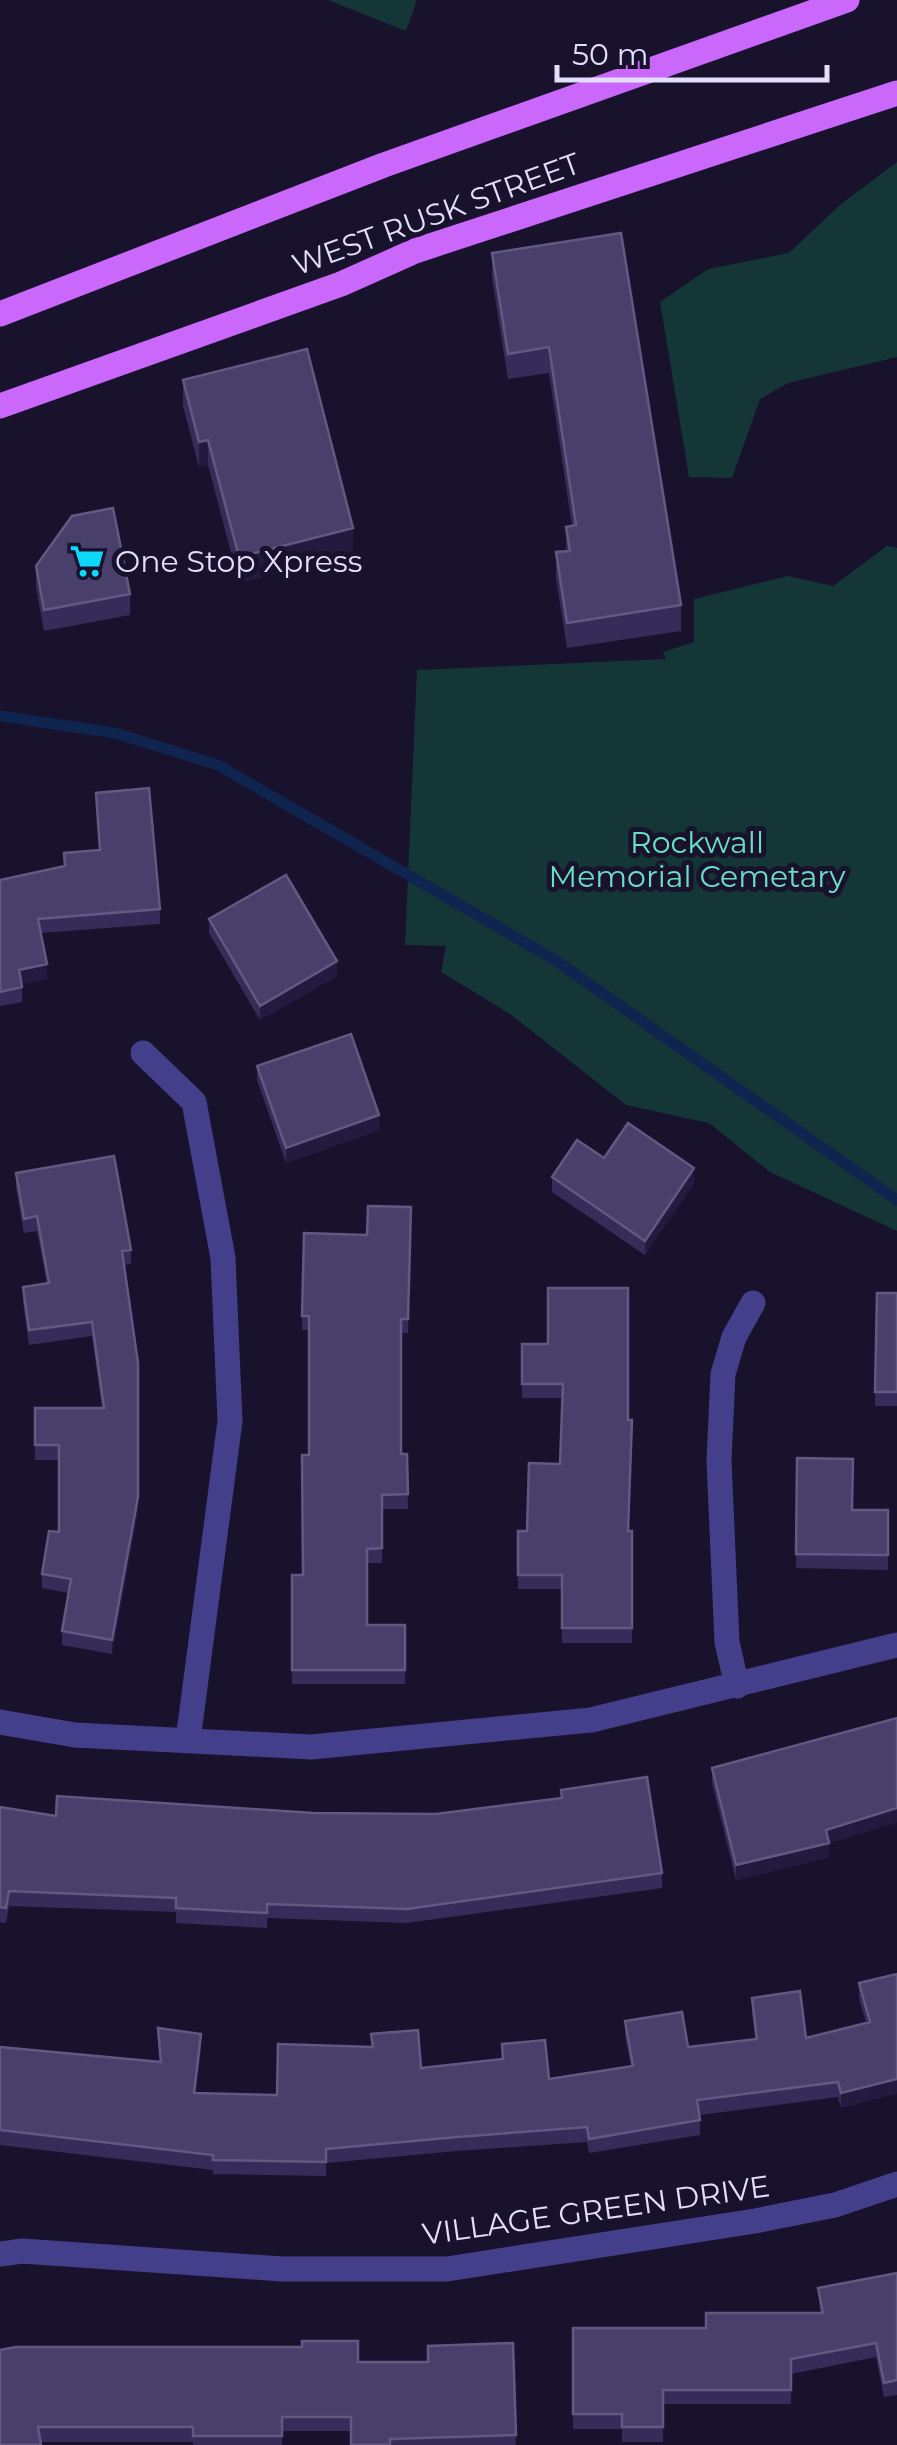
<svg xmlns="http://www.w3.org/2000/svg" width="897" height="2445" viewBox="0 0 897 2445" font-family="Montserrat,sans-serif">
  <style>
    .green { fill: #153636 }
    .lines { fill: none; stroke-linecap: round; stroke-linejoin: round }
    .stream { stroke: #0f244f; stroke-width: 11 }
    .minor { stroke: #443f8a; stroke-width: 25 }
    .major { stroke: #ca68fc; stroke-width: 25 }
    .wall { fill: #372c59 }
    .shaded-wall { fill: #231a40 }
    .building { fill: #493f6b; stroke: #625882; stroke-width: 2.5 }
    .labels { text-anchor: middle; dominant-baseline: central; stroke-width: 10; stroke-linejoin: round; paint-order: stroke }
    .street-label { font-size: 30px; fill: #e3defe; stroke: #18122c }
    .poi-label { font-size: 30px; fill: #e3defe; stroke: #18122c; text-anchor: start }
    .park-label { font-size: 30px; fill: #69dfc6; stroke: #18122c }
  </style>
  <rect width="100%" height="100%" fill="#18122c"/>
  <!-- green -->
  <path class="green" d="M328 0H417L406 31Z
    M897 162V357L788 383 760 399 732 478 689 477 660 302 708 269 789 253 841 204Z
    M887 546 897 548V1231L770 1172 709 1123 626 1105 510 1014 441 972 446 946 405 945 417 670 666 659 663 652 694 642V599L788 576 833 586Z"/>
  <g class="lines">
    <!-- stream -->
    <path class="stream" d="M0 716 115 733 218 765 555 960 897 1200"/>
    <!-- minor -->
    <path class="minor" d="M143 1053 194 1102 223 1258 230 1421 188 1740
      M737 1686 727 1642 719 1461 723 1374 734 1337 753 1303
      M0 1722 75 1735 311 1747 591 1720 897 1645
      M0 2254 22 2251 282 2269H447L755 2221 835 2205 897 2184"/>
    <!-- major -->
    <path class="major" d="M0 314 384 165 847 0
      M0 406 341 284 415 251 897 93"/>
  </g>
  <!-- wall -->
  <path class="wall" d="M621 233 681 605V631L567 648 556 578V552L566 551V527L572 526 549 373 508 379 492 278V253Z
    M183 380 353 553 239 583 208 465 199 467 183 406Z
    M36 566 130 594V615L44 631 36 587Z
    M96 793 160 909V924L41 933 47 979 22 984V1002L0 1006V880L64 867V853L99 850Z
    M209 919 337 976 260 1020 209 933Z
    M257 1066 379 1130 286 1163 257 1080Z
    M604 1158 694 1183 645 1255 552 1192V1177Z
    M16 1173 131 1250V1264L124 1265 138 1512 112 1654 62 1645V1631L68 1593 42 1588V1574L59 1532V1460H35V1408H102L92 1336 29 1345 23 1302V1287L47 1284 37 1231 24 1233 16 1188Z
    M411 1207 408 1333H401V1454H407L408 1509H382V1563H367V1625H405V1684H292V1575H303L309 1455V1330H302L304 1233 367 1235Z
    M877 1293H897V1406H875Z
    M522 1344H548L629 1531H632V1643H562V1589H518V1531H527L560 1464 562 1398H522Z
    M797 1458 853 1510H888V1570L796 1568Z
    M897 1718V1822L829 1843V1857L736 1880 712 1783V1768Z
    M561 1790 662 1873V1888L407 1923 267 1918V1928L176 1923V1912L9 1906 6 1923 0 1922V1807L56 1816 313 1813 436 1814 561 1798Z
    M897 1974V2093L841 2108 838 2097 700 2115V2135L589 2153 587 2142 457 2151 326 2163V2176L213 2174V2170L0 2145V2047L159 2062 158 2028 201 2048 196 2093 277 2095 371 2047V2034L421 2068 502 2059V2044L549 2079 631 2066 625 2036V2021L688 2047 755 2039 752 2012V1998L806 2038 866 2023 859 1998V1983Z
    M897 2273V2395L884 2397 876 2357 791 2374V2404H663V2442H622V2429H573V2328H706L820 2313 818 2288Z
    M513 2343 516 2445H351V2431H282V2445H193V2442H41L0 2350 358 2362H428Z"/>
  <!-- shaded-wall -->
  <path class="shaded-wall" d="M208 440V465L199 467V442Z
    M353 528V553L239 583V557Z
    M337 961V976L260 1020V1006Z
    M47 964V979L19 985V970Z
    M379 1115V1130L286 1163V1148Z
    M694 1168V1183L645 1255V1241Z
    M138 1497V1512L112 1654V1640Z
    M897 1808V1822L829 1843V1857L736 1880V1865L826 1830Z
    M201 2034V2048L194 2107V2093Z
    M897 2079V2093L841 2108V2093Z"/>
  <!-- building -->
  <path class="building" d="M621 233 681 605 567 623 556 552 570 551 566 527 576 525 549 347 508 354 492 253Z
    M307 349 353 528 239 557 208 440 199 442 183 380Z
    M113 508 130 594 44 610 36 566 72 516Z
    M149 788 160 909 38 919 47 964 19 970 22 987 0 992V880L65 866 64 853 100 850 96 793Z
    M286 875 337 961 260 1006 209 919Z
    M351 1034 379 1115 286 1148 257 1066Z
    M628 1123 694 1168 645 1241 552 1177 577 1140 604 1158Z
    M114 1156 131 1250 122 1251 138 1363V1497L112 1640 62 1631 71 1579 42 1574 49 1531 59 1532V1445H35V1408H104L92 1322 29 1330 23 1287 49 1283 37 1216 24 1219 16 1173Z
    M368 1206 411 1207 408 1319H401V1454H407L408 1494 382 1495V1548L367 1549V1625H405V1670H292V1575H303L302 1455H309V1316H302L304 1233 367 1235Z
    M548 1288H628V1420H632L628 1531H632V1628H562V1575H518V1531H527L529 1463 560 1464 563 1384H522V1344H548Z
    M877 1293H897V1392H875Z
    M797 1458 853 1459 852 1510H888V1555L796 1554Z
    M897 1718V1808L826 1830 829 1843 736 1865 712 1768Z
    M647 1777 662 1873 407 1909 267 1904V1913L176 1908V1898L9 1891 6 1908 0 1907V1807L56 1816 57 1796 313 1813 436 1814 562 1798 561 1790Z
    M897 1974V2079L841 2093 838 2082 697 2100 700 2120 589 2139 587 2127 457 2137 326 2149V2162L213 2160V2155L0 2130V2047L161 2062 158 2028 201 2034 194 2093 277 2095 278 2044 373 2047 371 2034 418 2030 421 2068 503 2059 502 2044 545 2040 549 2079 633 2066 625 2021 682 2012 688 2047 757 2039 752 1998 800 1991 806 2038 870 2022 859 1983Z
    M897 2273V2380L884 2383 876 2343 791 2359V2390H663V2427H622V2414H573V2328H706V2313H823L818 2288Z
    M302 2341H358V2362H428V2346L513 2343 516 2435 390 2439V2445H351V2417H282V2436H193V2427H38L41 2445H0V2350L16 2347H302Z"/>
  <!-- icons -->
  <defs>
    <g id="supermarket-bare" transform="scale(2.7)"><path d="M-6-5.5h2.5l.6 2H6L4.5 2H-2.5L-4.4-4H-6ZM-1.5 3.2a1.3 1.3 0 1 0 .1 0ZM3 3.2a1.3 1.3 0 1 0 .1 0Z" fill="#0fd9fa" stroke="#18122c" stroke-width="2.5" paint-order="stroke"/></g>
  </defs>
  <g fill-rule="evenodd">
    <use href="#supermarket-bare" x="87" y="561"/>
  </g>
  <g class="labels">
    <!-- street labels -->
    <g class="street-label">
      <text transform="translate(436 214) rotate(-20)">WEST RUSK STREET</text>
      <text transform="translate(596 2210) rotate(-8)">VILLAGE GREEN DRIVE</text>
    </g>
    <!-- poi labels -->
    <g class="poi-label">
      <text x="115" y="561">One Stop Xpress</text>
    </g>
    <!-- park labels -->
    <g class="park-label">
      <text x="697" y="842">Rockwall<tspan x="697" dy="34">Memorial Cemetary</tspan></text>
    </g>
  </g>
  <!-- scale -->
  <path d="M557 65v15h270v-15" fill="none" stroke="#e3defe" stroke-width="5"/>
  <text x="572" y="65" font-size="30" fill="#e3defe" stroke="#18122c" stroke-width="8" paint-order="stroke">50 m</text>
</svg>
